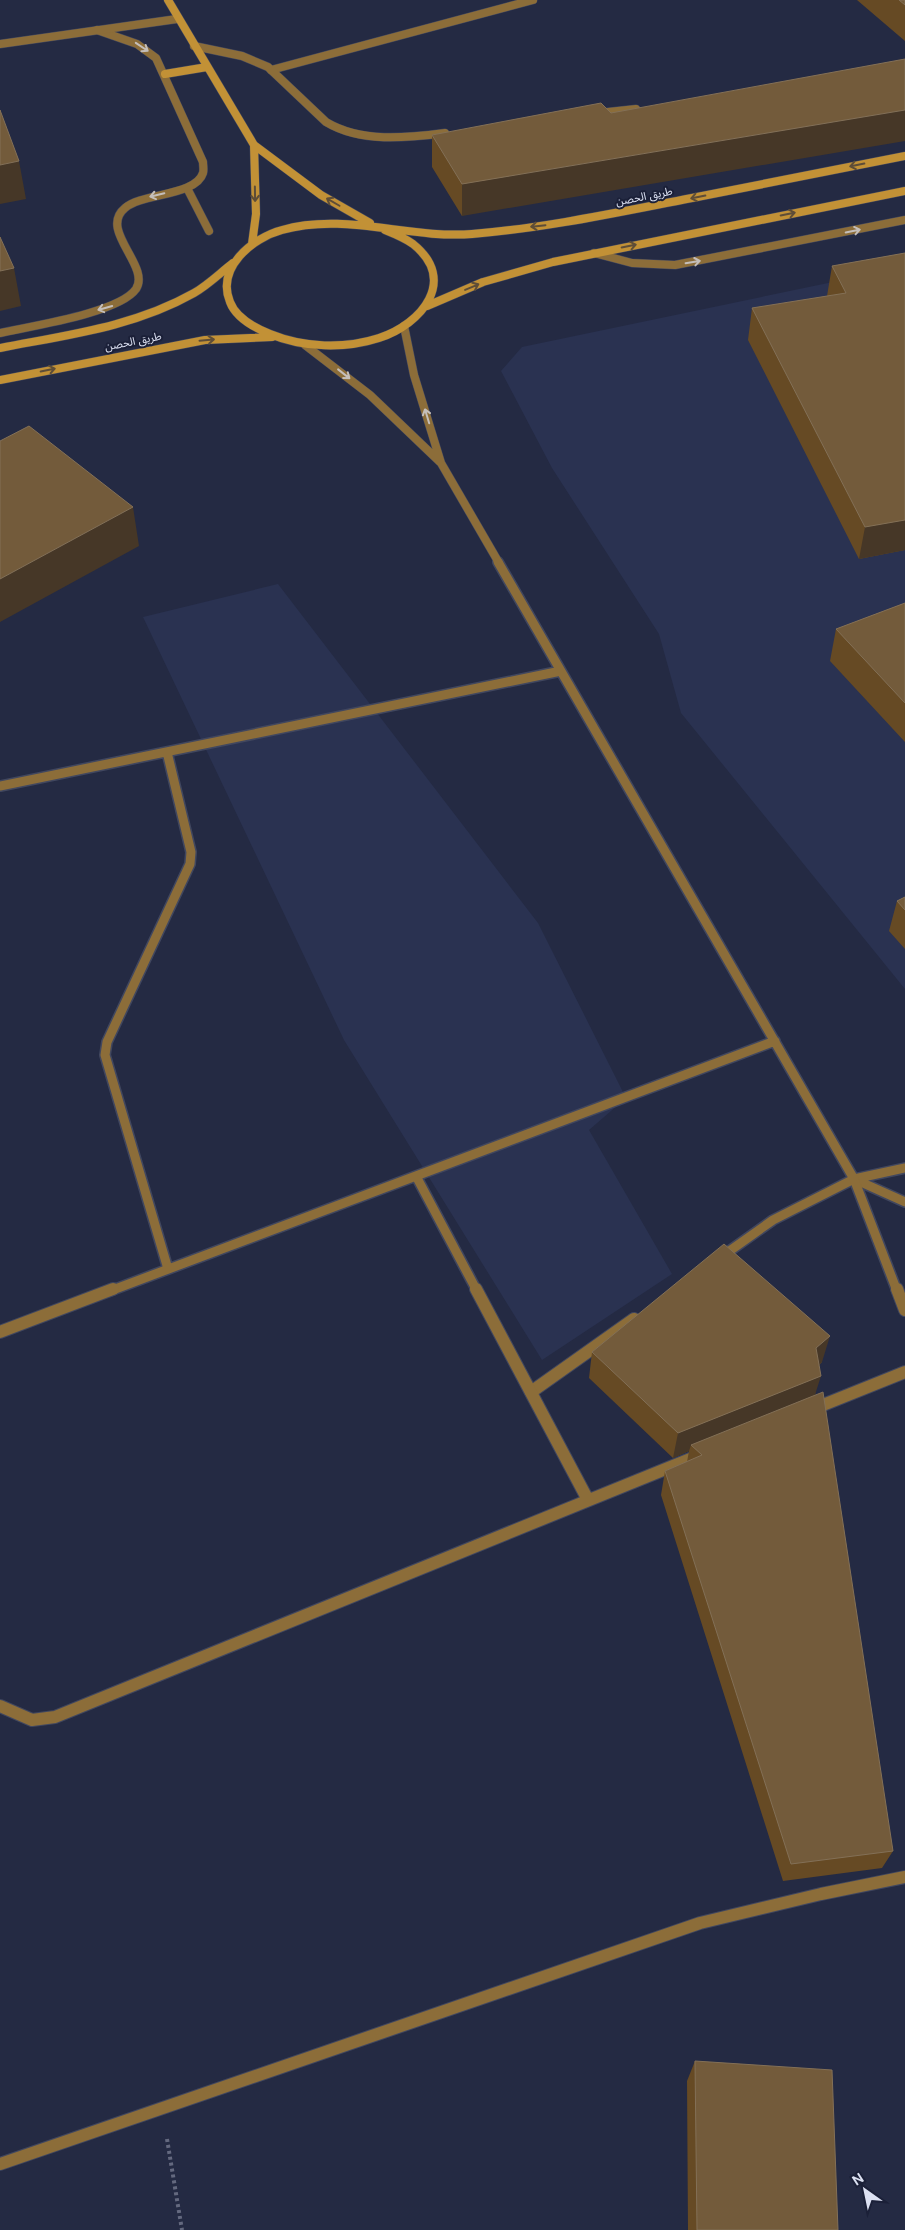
<svg xmlns="http://www.w3.org/2000/svg" width="905" height="2230" viewBox="0 0 905 2230" font-family="'DM Sans','Noto Sans Arabic',sans-serif">
  <style>
    .built { fill: #2a3251 }
    .lines { fill: none; stroke-linecap: round; stroke-linejoin: round }
    .lane-far2-casing { stroke: #41475f; stroke-width: 9 }
    .lane-far1-casing { stroke: #41475f; stroke-width: 12 }
    .lane-casing { stroke: #41475f; stroke-width: 14 }
    .street-far2-casing { stroke: #41475f; stroke-width: 9 }
    .street-far1-casing { stroke: #41475f; stroke-width: 12 }
    .street-casing { stroke: #41475f; stroke-width: 14 }
    .secondary-casing { stroke: #41475f; stroke-width: 9 }
    .path { stroke: #64697f; stroke-width: 4; stroke-dasharray: 3 3; stroke-linecap: butt }
    .lane-far2 { stroke: #8c6d39; stroke-width: 8 }
    .lane-far1 { stroke: #8c6d39; stroke-width: 9 }
    .lane { stroke: #8c6d39; stroke-width: 12 }
    .street-far2 { stroke: #8c6d39; stroke-width: 8 }
    .street-far1 { stroke: #8c6d39; stroke-width: 9 }
    .street { stroke: #8c6d39; stroke-width: 12 }
    .secondary { stroke: #c29136; stroke-width: 8 }
    .wall { fill: #664a24 }
    .shaded-wall { fill: #463727 }
    .building { fill: #735b3b; stroke: #837057 }
    .oneway { stroke: #c4beba }
    .oneway2 { stroke: #5e4d37 }
    .labels { text-anchor: middle; dominant-baseline: central; stroke-width: 4; stroke-linejoin: round; paint-order: stroke }
    .far-street-label { font-size: 11px; fill: #dce1f2; stroke: #1b2038 }
  </style>
  <rect width="100%" height="100%" fill="#242a43"/>
  <!-- built -->
  <path class="built" d="M905 267V989L681 713 659 634 552 468 501 371 522 347Z
    M278 584 538 923 626 1098 589 1130 672 1274 542 1360 344 1040 143 617Z"/>
  <g class="lines">
    <!-- lane-far2 casing -->
    <g class="lane-far2-casing">
      <path id="lane-far2" d="M271 70 533 0
        M187 188 209 231
        M594 253 632 263 675 265 905 220
        M0 333C31 326 119 313 136 289 151 266 98 230 125 208 142 193 196 196 203 173 204 170 203 165 203 162L156 58 137 44 97 30"/>
    </g>
    <!-- lane-far1 casing -->
    <g class="lane-far1-casing">
      <path id="lane-far1" d="M854 1179 905 1202
        M721 1257 773 1220 854 1179 905 1168"/>
    </g>
    <!-- lane casing -->
    <g class="lane-casing">
      <path id="lane" d="M531 1392 634 1319"/>
    </g>
    <!-- street-far2 casing -->
    <g class="street-far2-casing">
      <path id="street-far2" d="M0 44 177 19
        M194 46 242 56 268 67 326 122C361 143 406 138 445 133
        M599 113 636 109
        M404 326 414 375 441 463 499 563
        M305 345 370 395 440 462"/>
    </g>
    <!-- street-far1 casing -->
    <g class="street-far1-casing">
      <path id="street-far1" d="M498 562 854 1179 897 1291
        M167 752 191 852 190 864 107 1042 105 1055 168 1269
        M0 786 561 671
        M416 1176 477 1291
        M110 1291 775 1041"/>
    </g>
    <!-- street casing -->
    <g class="street-casing">
      <path id="street" d="M476 1289 588 1500
        M897 1289 905 1310
        M0 1332 113 1289
        M813 1409 905 1372
        M0 1706 32 1720 55 1717 700 1455
        M0 2164 700 1923 821 1894 905 1877"/>
    </g>
    <!-- secondary casing -->
    <g class="secondary-casing">
      <path id="secondary" d="M168 0 254 145 321 195 370 223
        M165 74 207 67
        M385 230C395 234 405 238 413 244 458 280 422 324 379 338 345 349 304 348 270 334 255 328 236 318 230 302 216 268 252 238 282 230 345 212 408 239 472 234 546 228 619 212 692 198 763 184 834 170 905 156
        M252 244 256 214 254 145
        M427 306 483 282 553 262 905 191
        M0 348C66 335 134 327 194 293 208 285 220 273 233 263
        M0 380 205 340 272 337"/>
    </g>
    <!-- path -->
    <path class="path" d="M167 2139 182 2230"/>
    <!-- lane-far2 -->
    <use href="#lane-far2" class="lane-far2"/>
    <!-- lane-far1 -->
    <use href="#lane-far1" class="lane-far1"/>
    <!-- lane -->
    <use href="#lane" class="lane"/>
    <!-- street-far2 -->
    <use href="#street-far2" class="street-far2"/>
    <!-- street-far1 -->
    <use href="#street-far1" class="street-far1"/>
    <!-- street -->
    <use href="#street" class="street"/>
    <!-- secondary -->
    <use href="#secondary" class="secondary"/>
  </g>
  <!-- wall -->
  <path class="wall" d="M857 0H905V41Z
    M611 113 462 216 432 167V135Z
    M905 253V550L859 559 748 340 752 308 827 296 832 266Z
    M905 603V742L830 661 836 629Z
    M905 897V949L889 931 897 901Z
    M592 1352 822 1362 819 1365 815 1395 893 1851 882 1868 783 1881 661 1495 665 1471 687 1462 689 1451 673 1458 589 1378Z
    M695 2061 838 2230H688L687 2081Z"/>
  <!-- shaded-wall -->
  <path class="shaded-wall" d="M905 110V141L462 216V184Z
    M19 161 26 199 0 204V165Z
    M14 268 21 306 0 311V271Z
    M133 507 139 546 0 622V579Z
    M905 520V550L859 559 865 527Z
    M830 1336 822 1362 809 1374 816 1348Z
    M821 1376 813 1401 691 1445 689 1451 673 1458 678 1433Z"/>
  <!-- building -->
  <path class="building" d="M899 0H905V5Z
    M905 59V110L462 184 432 135 601 103 611 113Z
    M0 110 19 161 0 165Z
    M0 237 14 268 0 271Z
    M905 253V520L865 527 752 308 846 293 832 266Z
    M29 426 133 507 0 579V441Z
    M905 603V703L836 629Z
    M905 897V910L897 901Z
    M724 1244 830 1336 816 1348 821 1376 678 1433 592 1352Z
    M823 1392 893 1851 791 1864 665 1471 702 1455 691 1445Z
    M695 2061 832 2070 838 2230H697Z"/>
  <!-- one-way arrows -->
  <defs><path id="oneway-shaft" d="M-6 0H5M1.5-3L5.5 0L1.5 3" fill="none" stroke-width="1.6" stroke-linecap="round" stroke-linejoin="round" transform="scale(1.25)"/></defs>
  <g class="oneway">
    <use href="#oneway-shaft" transform="translate(142 47) rotate(34)"/>
    <use href="#oneway-shaft" transform="translate(157 195) rotate(167)"/>
    <use href="#oneway-shaft" transform="translate(853 231) rotate(-11)"/>
    <use href="#oneway-shaft" transform="translate(693 262) rotate(-9)"/>
    <use href="#oneway-shaft" transform="translate(105 308) rotate(164)"/>
    <use href="#oneway-shaft" transform="translate(344 374) rotate(38)"/>
    <use href="#oneway-shaft" transform="translate(427 416) rotate(-107)"/>
  </g>
  <g class="oneway2">
    <use href="#oneway-shaft" transform="translate(857 165) rotate(169)"/>
    <use href="#oneway-shaft" transform="translate(255 194) rotate(89)"/>
    <use href="#oneway-shaft" transform="translate(698 197) rotate(169)"/>
    <use href="#oneway-shaft" transform="translate(333 202) rotate(-150)"/>
    <use href="#oneway-shaft" transform="translate(788 214) rotate(-11)"/>
    <use href="#oneway-shaft" transform="translate(538 226) rotate(174)"/>
    <use href="#oneway-shaft" transform="translate(629 246) rotate(-11)"/>
    <use href="#oneway-shaft" transform="translate(472 287) rotate(-23)"/>
    <use href="#oneway-shaft" transform="translate(207 340) rotate(-5)"/>
    <use href="#oneway-shaft" transform="translate(48 370) rotate(-12)"/>
  </g>
  <g class="labels">
    <!-- far-street labels -->
    <g class="far-street-label">
      <text transform="translate(644 196) rotate(-11)">طريق الحصن</text>
      <text transform="translate(133 341) rotate(-11)">طريق الحصن</text>
    </g>
  </g>
  <!-- north arrow -->
  <g transform="translate(865 2190) rotate(327)" stroke="#1b2038" stroke-width="4" paint-order="stroke">
  <path d="M0-4L9 19L0 12L-9 19Z" fill="#dce1f2"/>
  <text y="-8" font-size="14" font-weight="bold" text-anchor="middle" fill="#dce1f2">N</text>
  </g>
</svg>
